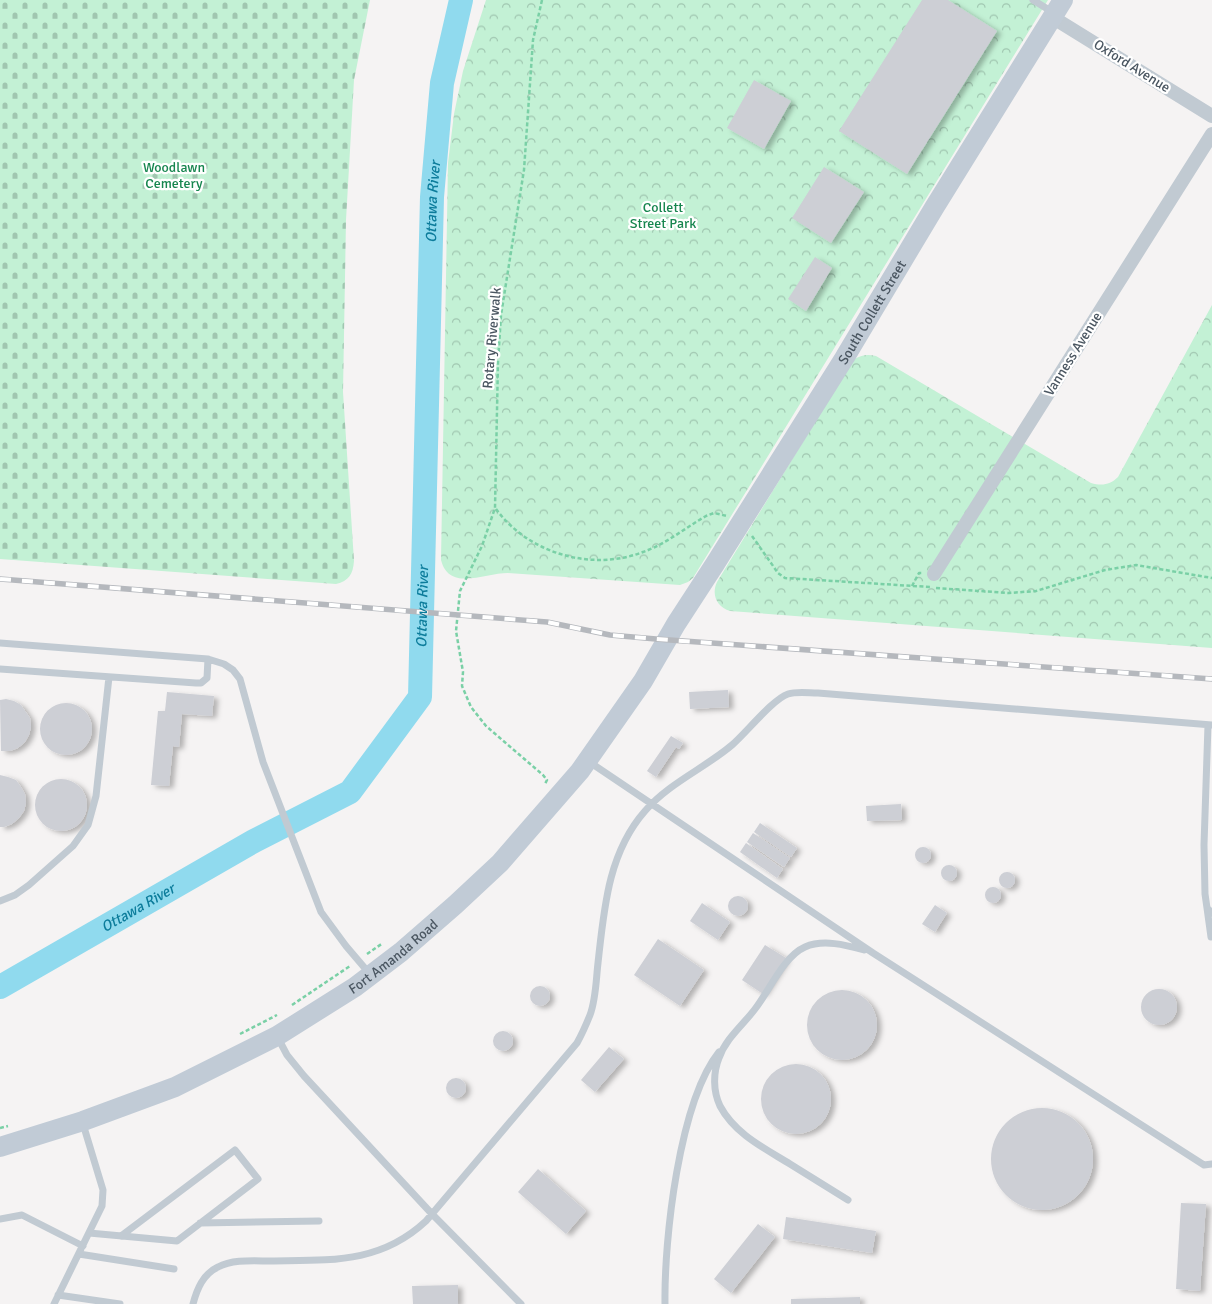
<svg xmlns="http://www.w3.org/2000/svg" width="1212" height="1304" viewBox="0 0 1212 1304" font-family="Signika,sans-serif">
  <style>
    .cemetery { fill: url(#cemetery-stones) }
    .park { fill: url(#park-crowns) }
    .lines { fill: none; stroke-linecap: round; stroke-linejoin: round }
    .river { stroke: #90daee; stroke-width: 24 }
    .building { fill: #cdcfd5; filter: url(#shadow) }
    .path { stroke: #7ad0a6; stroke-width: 2.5; stroke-dasharray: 4 2.5; stroke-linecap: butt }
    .lane { stroke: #c1cad2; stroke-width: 7 }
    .street { stroke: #c1cad2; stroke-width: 14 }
    .secondary { stroke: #c1cbd6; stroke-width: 20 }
    .rail-casing { stroke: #b5b8bd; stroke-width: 5.5 }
    .rail { stroke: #fff; stroke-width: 4; stroke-dasharray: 11; stroke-linecap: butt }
    .labels { text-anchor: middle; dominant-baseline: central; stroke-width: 4.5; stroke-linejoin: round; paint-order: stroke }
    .street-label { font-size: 14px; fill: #4a5661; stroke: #fff }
    .park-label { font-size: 14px; fill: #17864f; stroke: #fff }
    .water-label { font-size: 15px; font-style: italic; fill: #0c7c9b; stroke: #fff }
  </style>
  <defs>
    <pattern id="cemetery-stones" width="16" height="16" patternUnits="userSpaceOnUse" patternTransform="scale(1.25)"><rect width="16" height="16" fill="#c3f1d5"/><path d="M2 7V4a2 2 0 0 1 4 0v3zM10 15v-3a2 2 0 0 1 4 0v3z" fill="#a0c6b0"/></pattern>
    <pattern id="park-crowns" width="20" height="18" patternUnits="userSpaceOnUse" patternTransform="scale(1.25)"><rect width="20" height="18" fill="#c3f1d5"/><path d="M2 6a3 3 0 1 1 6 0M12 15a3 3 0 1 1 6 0" fill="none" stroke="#a0c6b0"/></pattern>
    <filter id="shadow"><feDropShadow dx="4.5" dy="2.5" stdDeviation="2.5" flood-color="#0004"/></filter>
  </defs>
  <rect width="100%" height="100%" fill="#f5f3f3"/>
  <!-- cemetery -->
  <path class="cemetery" d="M0 0H370L354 80 346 220 343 392 354 561C353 574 349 581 336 584L0 559Z"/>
  <!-- park -->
  <path class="park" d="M486 0H1048L693 578 688 582 680 585 508 573C485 573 449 592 441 560L448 163 454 114 463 71Z
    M1212 305V648L730 611C717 607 711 595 717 582L853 360C861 355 867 354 876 356L1091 483C1102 486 1110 485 1118 477Z"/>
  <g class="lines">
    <!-- river -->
    <path class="river" id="s1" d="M0 987 254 841 350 792 420 697 432 197 442 83 461 0"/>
  </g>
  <!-- building -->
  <path class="building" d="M922 0H948L997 31 907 174 839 131Z
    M754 80 791 101 764 149 727 128Z
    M824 167 864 192 831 243 792 218Z
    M815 257 832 268 806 311 788 299Z
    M728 690 729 707 690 709 689 692Z
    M167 692 214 696 212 716 182 714 179 747 173 746 169 786 151 785 158 711H165Z
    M6 699 14 701 21 705 30 718 31 727 29 735 25 742 18 748 10 751H1L0 700Z
    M40 729a26 26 0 1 1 52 0a26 26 0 1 1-52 0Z
    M671 736 683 743 679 749 676 747 656 777 647 771Z
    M0 775 8 777 16 780 21 787 25 794 26 803 24 811 19 818 12 824 4 827H0Z
    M35 805a26 26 0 1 1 52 0a26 26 0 1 1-52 0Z
    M901 804 902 820 867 821 866 806Z
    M760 823 797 848 791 857 754 832Z
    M753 833 790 858 784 867 747 842Z
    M746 843 783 869 777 878 740 852Z
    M915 855a8 8 0 1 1 16 0a8 8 0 1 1-16 0Z
    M941 873a8 8 0 1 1 16 0a8 8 0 1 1-16 0Z
    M999 880a8 8 0 1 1 16 0a8 8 0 1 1-16 0Z
    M985 895a8 8 0 1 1 16 0a8 8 0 1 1-16 0Z
    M728 906a10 10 0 1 1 20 0a10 10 0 1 1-20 0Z
    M702 903 730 922 718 940 690 921Z
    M935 905 947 913 935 932 922 924Z
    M658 939 704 970 680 1006 634 975Z
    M765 945 786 958 763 994 742 980Z
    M530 996a10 10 0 1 1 20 0a10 10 0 1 1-20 0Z
    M1141 1007a18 18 0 1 1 36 0a18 18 0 1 1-36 0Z
    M807 1025a35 35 0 1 1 70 0a35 35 0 1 1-70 0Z
    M493 1041a10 10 0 1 1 20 0a10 10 0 1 1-20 0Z
    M609 1047 624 1059 595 1092 581 1080Z
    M761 1099a35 35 0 1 1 70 0a35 35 0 1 1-70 0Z
    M446 1088a10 10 0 1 1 20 0a10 10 0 1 1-20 0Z
    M991 1159a51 51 0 1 1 102 0a51 51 0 1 1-102 0Z
    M538 1169 586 1211 566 1234 518 1192Z
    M1181 1203 1206 1204 1200 1291 1176 1289Z
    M786 1217 876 1231 872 1253 783 1239Z
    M758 1224 775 1237 731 1293 714 1279Z
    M458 1285V1304H413L412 1286Z
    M860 1297V1304H791V1299Z"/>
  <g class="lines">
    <!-- path -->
    <path class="path" d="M542 0 533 40 524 170 501 315 498 362 495 508 482 546 460 591 456 631 463 672 462 686 471 707 486 726 543 775 547 780 545 784
      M496 509C528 553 591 572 643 552 666 544 685 528 706 516L714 513 727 516
      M752 536 778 573 785 578 930 587
      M912 586 919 573H922
      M936 588 1009 593 1036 591 1105 570 1136 565 1212 578
      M367 954 383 943
      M292 1005 350 966
      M240 1034 277 1015
      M0 1128 8 1126"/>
    <!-- lane -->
    <path class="lane" d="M1033 0 1054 13
      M0 643 208 659
      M0 669 196 683H201L207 678 208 659 224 664 233 670 240 679 263 762 321 912 346 946 369 973
      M1208 725 1204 845 1205 894 1207 908 1212 913
      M588 761 873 953 1204 1165 1212 1164
      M0 901 15 895 29 885 73 846 88 825 96 796 109 677
      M1207 908 1211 937
      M278 1038 287 1055 304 1076 432 1214 521 1304
      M848 1200C829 1188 809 1176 790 1164 764 1148 735 1134 720 1106 713 1091 713 1073 719 1058 726 1038 743 1025 755 1009 769 991 784 956 805 947 823 939 846 945 864 950
      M0 1219 22 1215 83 1246
      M200 1223 319 1221
      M89 1233 177 1241 258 1179 235 1150 121 1236
      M79 1254 174 1269
      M58 1295 120 1304
      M54 1304 102 1206 103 1190 83 1124
      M193 1304C197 1289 203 1274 218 1267 233 1259 254 1261 271 1261 330 1260 380 1264 426 1221L577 1043C582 1034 586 1025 590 1015 596 999 596 980 598 963 604 909 608 853 645 811 669 783 705 768 732 745 746 733 773 699 788 694 797 691 809 693 818 693L1212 725
      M665 1304C664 1240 679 1102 719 1052"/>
    <!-- street -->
    <path class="street" d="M1052 17 1212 116
      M934 574 1212 134"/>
    <!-- secondary -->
    <path class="secondary" id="s2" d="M0 1147 83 1121 175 1087 277 1036 355 987 401 952 455 905 500 863 580 771 643 681 676 624 715 564 845 357 934 208 1063 0"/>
    <!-- rail casing -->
    <g class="rail-casing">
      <path id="rail" d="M0 579 547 622 610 635 656 639 1212 679"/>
    </g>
    <!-- rail -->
    <use href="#rail" class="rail"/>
  </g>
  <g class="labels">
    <!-- street labels -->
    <g class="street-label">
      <text transform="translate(1132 66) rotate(32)">Oxford Avenue</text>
      <text stroke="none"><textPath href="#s2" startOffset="1248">South Collett Street</textPath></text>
      <text transform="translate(492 338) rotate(-85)">Rotary Riverwalk</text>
      <text transform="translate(1073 354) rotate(-58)">Vanness Avenue</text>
      <text stroke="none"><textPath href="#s2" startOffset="440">Fort Amanda Road</textPath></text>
    </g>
    <!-- park labels -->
    <g class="park-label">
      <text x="174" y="167">Woodlawn<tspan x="174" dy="16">Cemetery</tspan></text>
      <text x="663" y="207">Collett<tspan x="663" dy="16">Street Park</tspan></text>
    </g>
    <!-- water labels -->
    <g class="water-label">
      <text stroke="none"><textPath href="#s1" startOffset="1014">Ottawa River</textPath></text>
      <text stroke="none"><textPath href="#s1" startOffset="609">Ottawa River</textPath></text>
      <text stroke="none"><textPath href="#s1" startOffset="159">Ottawa River</textPath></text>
    </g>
  </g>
</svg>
